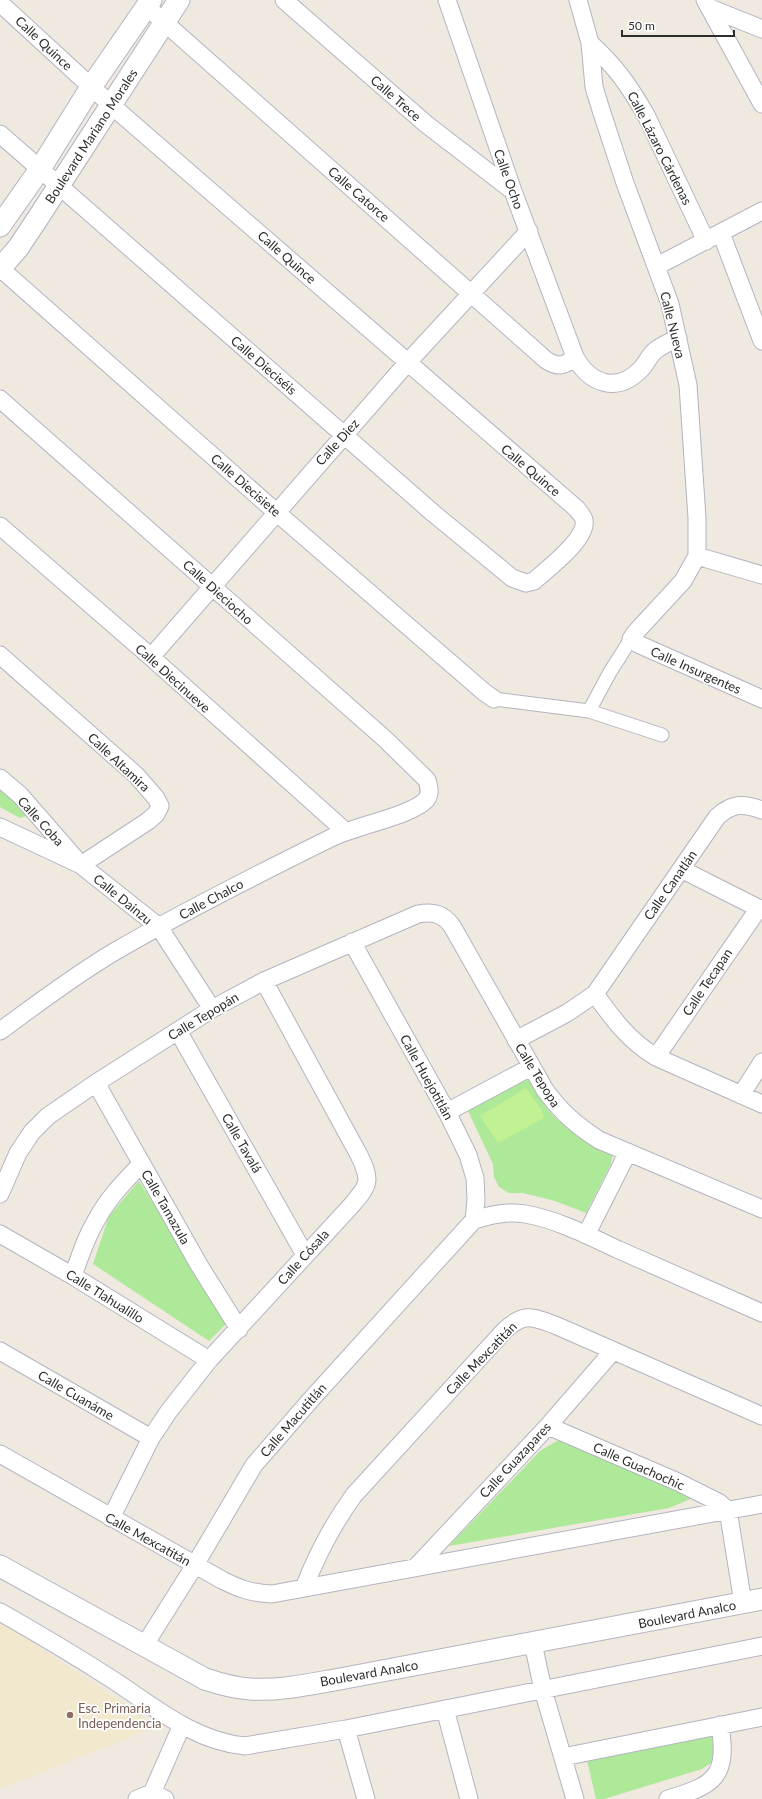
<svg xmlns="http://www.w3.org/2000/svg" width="762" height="1799" viewBox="0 0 762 1799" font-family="Lato,sans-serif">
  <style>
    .education { fill: #f1e8cd }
    .green { fill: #ade998 }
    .pitch { fill: #c2f193 }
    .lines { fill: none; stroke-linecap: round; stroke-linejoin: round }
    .pedestrian-casing { stroke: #b3b4c1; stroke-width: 15 }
    .minor-casing { stroke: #b3b4c1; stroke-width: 19 }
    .tertiary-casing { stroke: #b3b4c1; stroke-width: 23 }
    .pedestrian { stroke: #fff; stroke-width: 13 }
    .minor { stroke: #fff; stroke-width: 17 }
    .tertiary { stroke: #fff; stroke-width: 21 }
    .education-dot { fill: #8d6e63; stroke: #fff; stroke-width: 1.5 }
    .labels { text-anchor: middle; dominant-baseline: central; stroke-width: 3.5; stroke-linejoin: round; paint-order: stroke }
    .street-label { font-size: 13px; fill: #2d2d2d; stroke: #fff }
    .education-label { font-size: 13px; fill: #785e54; stroke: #fff; text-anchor: start }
  </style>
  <rect width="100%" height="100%" fill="#efe9df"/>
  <!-- education -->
  <path class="education" d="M0 1622 125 1704 156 1727 0 1789Z"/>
  <!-- green -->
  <path class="green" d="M0 785 30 815 20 818 0 807Z
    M528 1076C536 1088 542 1103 551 1113 567 1131 590 1145 613 1152L611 1164 586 1213 555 1201 523 1193H509L499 1187 494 1177 493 1164 468 1111Z
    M139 1181 197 1272 226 1324 209 1341 93 1264 109 1216Z
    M560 1439 702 1494 669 1508 449 1546 540 1451Z
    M712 1734 715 1747 711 1763 702 1769 604 1799H596L587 1760Z"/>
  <!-- pitch -->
  <path class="pitch" d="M526 1088 541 1109 544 1118 498 1143 480 1116Z"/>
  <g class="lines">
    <!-- pedestrian casing -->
    <g class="pedestrian-casing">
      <path id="pedestrian" d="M494 699 589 711 662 735
        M589 711 610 672 631 639"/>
    </g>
    <!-- minor casing -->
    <g class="minor-casing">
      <path id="minor" d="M284 0 426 124 513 191
        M447 0 513 191 575 357C590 384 617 394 641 369 647 363 649 355 656 350 663 345 671 341 678 338
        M578 0 590 43 594 87 601 110 625 183 670 304 688 385 697 518V556L683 581 635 633 631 639 638 644 762 699
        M705 0 762 104
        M0 3 111 105 577 509C579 512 583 516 584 520 588 539 547 569 534 581L526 583 512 578 433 513 0 134
        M147 7 546 360C558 368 565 366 575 357
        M710 8 762 29
        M590 43C616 67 628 84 646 115L706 241
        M721 233 762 341
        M657 266 762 211
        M0 268 276 512 484 692 494 699
        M0 399 385 739 427 780C429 787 431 794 426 800 411 816 354 826 331 838 258 874 184 911 114 952 75 975 37 1004 0 1031
        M0 526 151 657 345 831
        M697 556 762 575
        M0 655 136 775 156 798 160 806 156 814 148 821 81 865 20 795 0 778
        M151 657 408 362 529 231
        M0 827 81 865 159 927 212 1009
        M681 869 762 910
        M352 942 447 1112 468 1155 475 1178 476 1200 474 1220
        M595 994C613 1019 629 1041 656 1057L762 1104
        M178 1031 305 1255
        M516 1040 567 1013 595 994 717 817C732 803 743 803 762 810
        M656 1057 759 908
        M96 1083 199 1265 239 1329
        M741 1095 762 1062
        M447 1112 531 1067
        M0 1194 18 1153 32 1132 48 1116 96 1083 212 1009 264 981 418 914C434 911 443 914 452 926L545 1090C561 1112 576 1125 599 1140L762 1209
        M474 1220C491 1215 507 1211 525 1214 556 1219 591 1237 619 1250 667 1271 715 1292 762 1313
        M0 1234 73 1276 209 1360
        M586 1235 628 1152
        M73 1276C80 1256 86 1237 97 1219 108 1198 125 1181 141 1164
        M0 1351 151 1438
        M548 1426 678 1482 718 1502 728 1510 743 1603
        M0 1454 222 1580C240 1589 251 1593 272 1594L762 1504
        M111 1518 151 1438 169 1411 209 1360 350 1207C369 1185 372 1182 359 1155L264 981
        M415 1568 548 1426 613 1351
        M304 1588C317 1554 333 1524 354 1495L505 1330C525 1312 532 1317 555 1325L762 1416
        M0 1612C37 1633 74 1655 110 1678 152 1705 193 1741 245 1746L346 1729 762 1646
        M533 1643 543 1690 575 1799
        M144 1646 195 1565 254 1465 315 1395 474 1220
        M445 1709 469 1799
        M346 1729 366 1799
        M563 1757 762 1717
        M152 1793 165 1799
        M137 1799 152 1793 182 1725
        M668 1799C715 1785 728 1777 720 1725"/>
    </g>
    <!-- tertiary casing -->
    <g class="tertiary-casing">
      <path id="tertiary" d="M0 226 40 169 91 87 151 0
        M0 269 18 248 38 218 179 0
        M0 1566 205 1679C220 1684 235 1688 250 1689 280 1691 311 1684 340 1679L762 1599"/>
    </g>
    <!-- pedestrian -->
    <use href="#pedestrian" class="pedestrian"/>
    <!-- minor -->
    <use href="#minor" class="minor"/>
    <!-- tertiary -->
    <use href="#tertiary" class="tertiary"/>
  </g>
  <!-- markers -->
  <circle class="education-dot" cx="70" cy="1715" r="4"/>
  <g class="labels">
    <!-- street labels -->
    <g class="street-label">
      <text transform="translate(44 43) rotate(43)">Calle Quince</text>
      <text transform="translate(396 98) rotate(41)">Calle Trece</text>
      <text transform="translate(91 136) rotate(-57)">Boulevard Mariano Morales</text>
      <text transform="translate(660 148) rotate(63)">Calle Lázaro Cárdenas</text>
      <text transform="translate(509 179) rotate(70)">Calle Ocho</text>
      <text transform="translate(359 194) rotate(41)">Calle Catorce</text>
      <text transform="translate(287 257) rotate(41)">Calle Quince</text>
      <text transform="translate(673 325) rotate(76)">Calle Nueva</text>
      <text transform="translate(264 365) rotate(41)">Calle Dieciséis</text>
      <text transform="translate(337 442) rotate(-48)">Calle Diez</text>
      <text transform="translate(531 470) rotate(40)">Calle Quince</text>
      <text transform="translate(246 485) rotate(41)">Calle Diecisiete</text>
      <text transform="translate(218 592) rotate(42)">Calle Dieciocho</text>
      <text transform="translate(696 670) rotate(24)">Calle Insurgentes</text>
      <text transform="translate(173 678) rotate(42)">Calle Diecinueve</text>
      <text transform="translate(119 762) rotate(43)">Calle Altamira</text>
      <text transform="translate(41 821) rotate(48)">Calle Coba</text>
      <text transform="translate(670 885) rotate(-55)">Calle Canatlán</text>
      <text transform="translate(123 899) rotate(39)">Calle Dainzu</text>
      <text transform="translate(211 899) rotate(-28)">Calle Chalco</text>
      <text transform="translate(707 982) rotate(-56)">Calle Tecapan</text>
      <text transform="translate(203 1016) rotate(-31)">Calle Tepopán</text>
      <text transform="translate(538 1075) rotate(58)">Calle Tepopa</text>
      <text transform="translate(427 1077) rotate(61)">Calle Huejotitlán</text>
      <text transform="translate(242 1143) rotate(60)">Calle Tavalá</text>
      <text transform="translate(166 1207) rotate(60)">Calle Tamazula</text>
      <text transform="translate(303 1257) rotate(-48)">Calle Cósala</text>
      <text transform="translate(105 1296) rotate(32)">Calle Tlahualillo</text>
      <text transform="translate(481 1358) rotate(-46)">Calle Mexcatitán</text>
      <text transform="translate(76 1395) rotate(30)">Calle Cuanáme</text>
      <text transform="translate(293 1420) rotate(-49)">Calle Macutitlán</text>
      <text transform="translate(515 1460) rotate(-47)">Calle Guazapares</text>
      <text transform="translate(639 1466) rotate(24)">Calle Guachochic</text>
      <text transform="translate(148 1539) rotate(29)">Calle Mexcatitán</text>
      <text transform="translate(687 1614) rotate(-11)">Boulevard Analco</text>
      <text transform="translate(369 1673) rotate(-10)">Boulevard Analco</text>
    </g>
    <!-- education labels -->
    <g class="education-label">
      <text x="78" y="1708">Esc. Primaria<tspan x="78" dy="15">Independencia</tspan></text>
    </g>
  </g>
  <!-- scale -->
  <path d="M622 30v6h112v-6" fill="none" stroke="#2d2d2d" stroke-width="2"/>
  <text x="628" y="30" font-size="12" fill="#2d2d2d" stroke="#ffffff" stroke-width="3" paint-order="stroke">50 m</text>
</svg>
